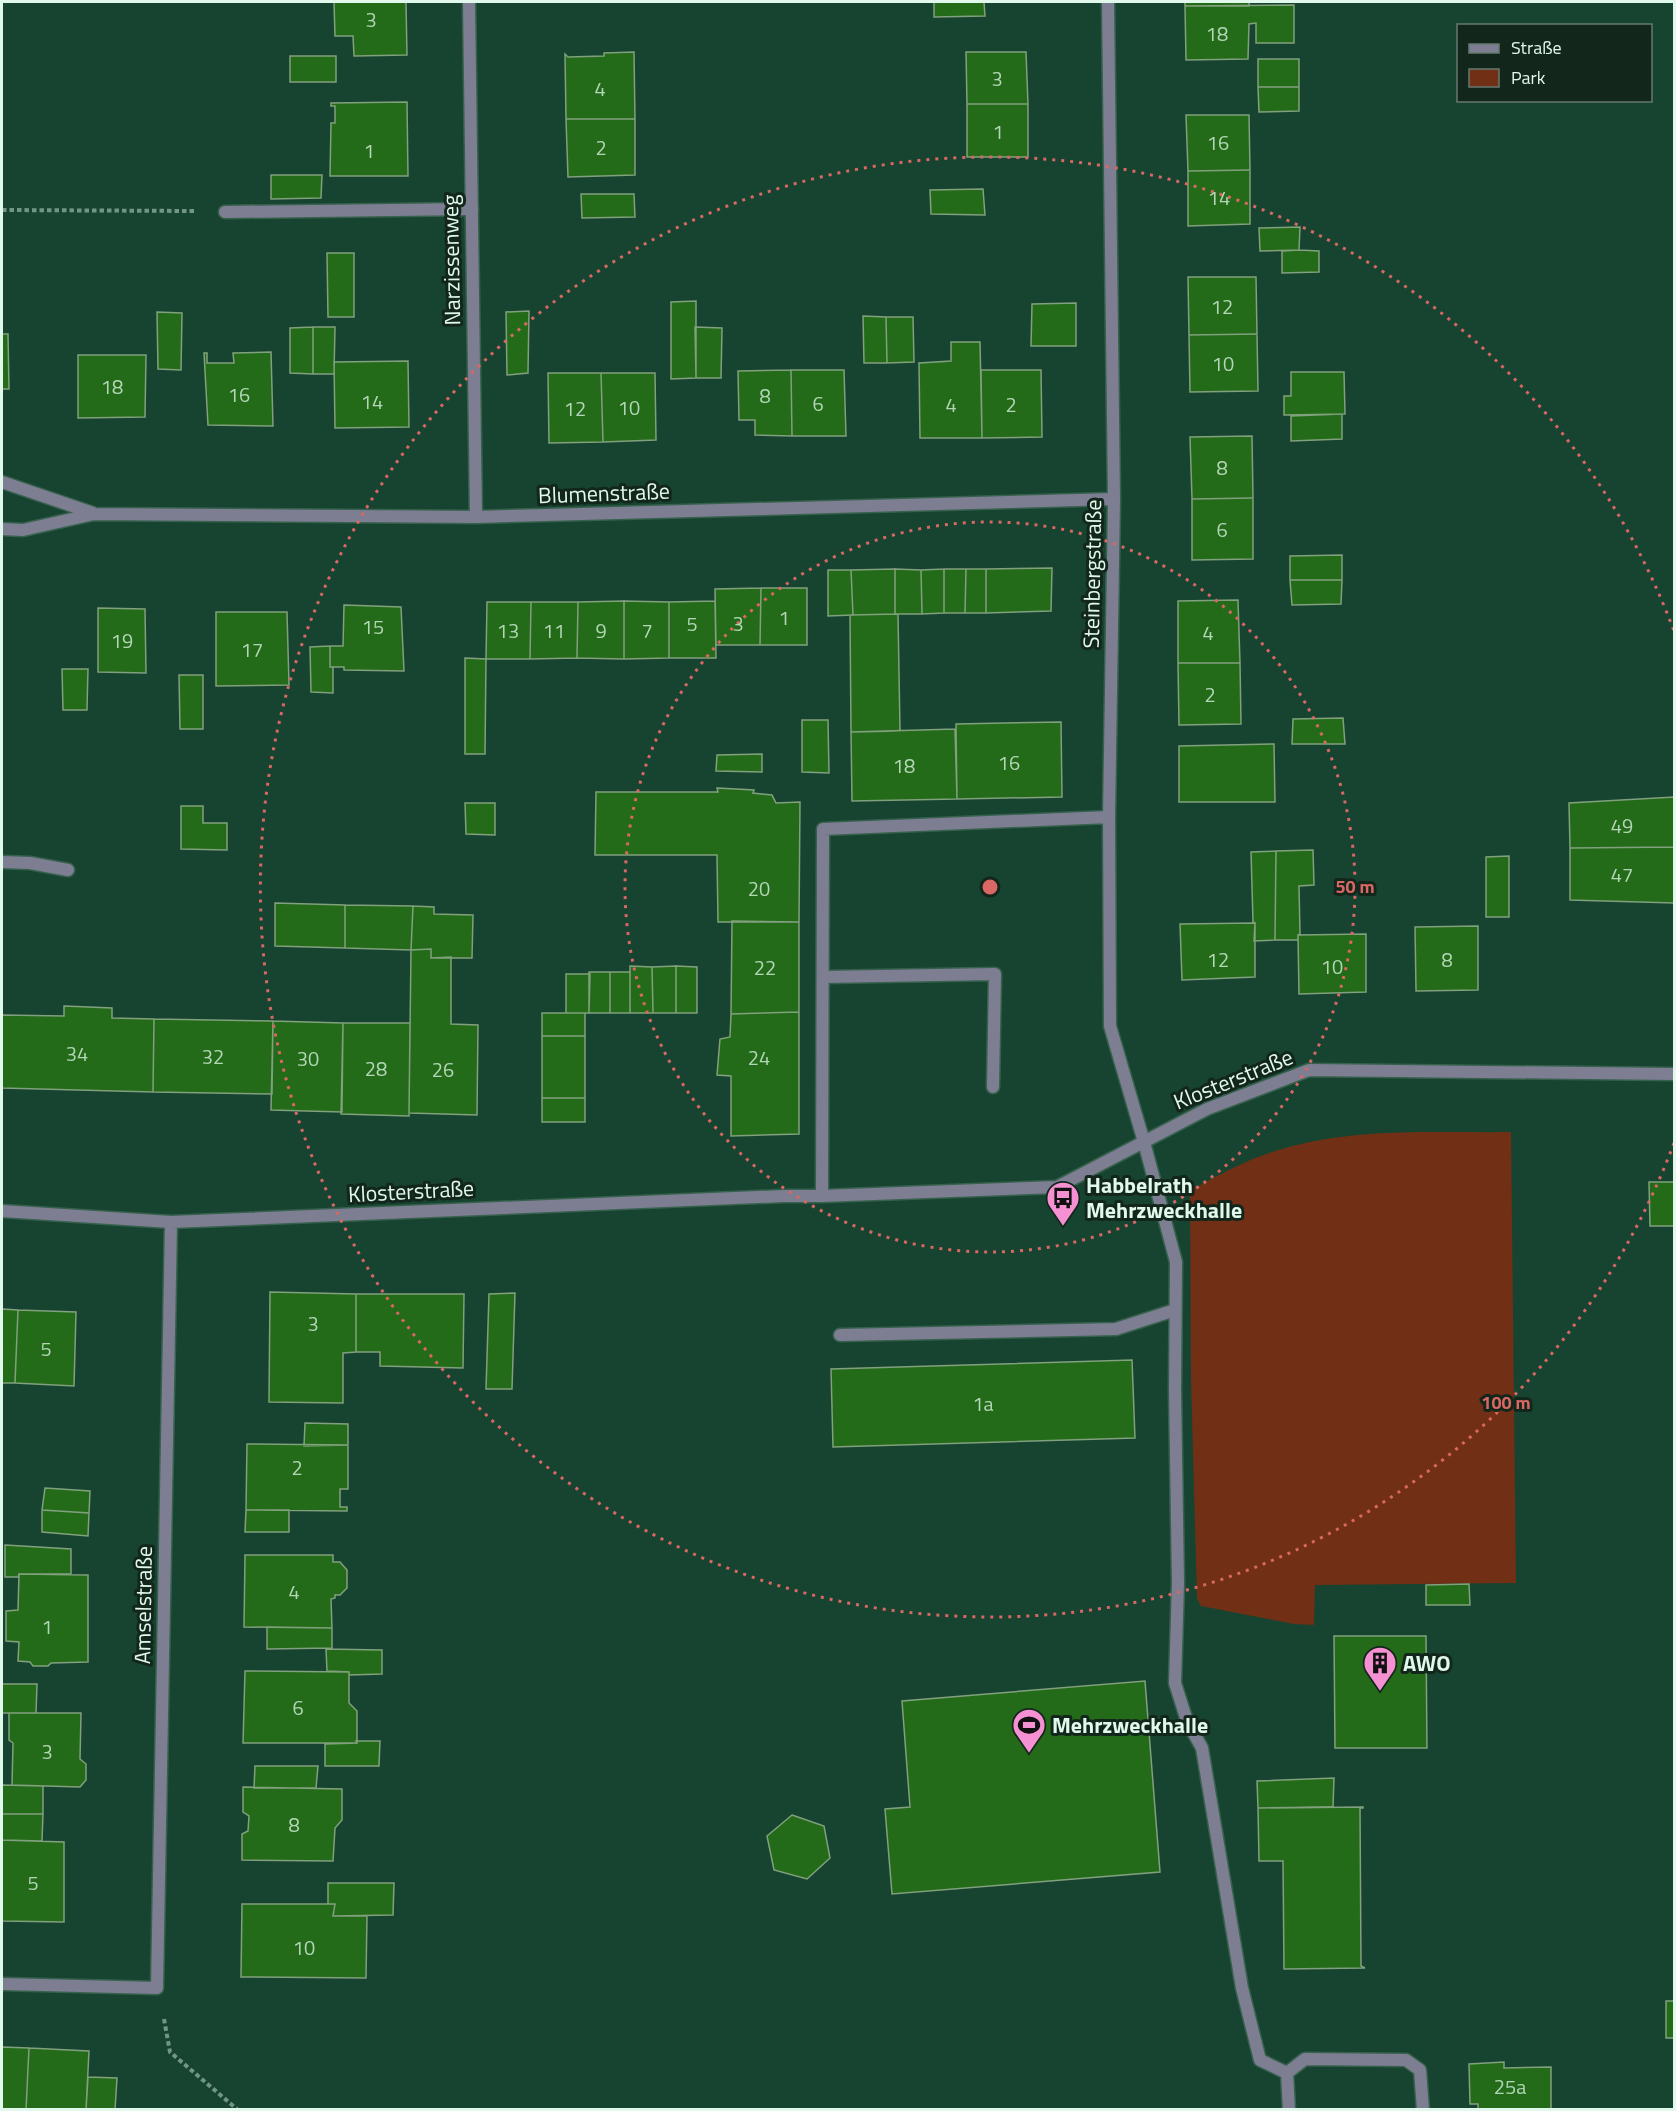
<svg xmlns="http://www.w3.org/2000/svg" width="1676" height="2111" viewBox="0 0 1676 2111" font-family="'Titillium Web',sans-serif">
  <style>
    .green { fill: #712f15 }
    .building { fill: #246b19; stroke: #81a07d; stroke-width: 1.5 }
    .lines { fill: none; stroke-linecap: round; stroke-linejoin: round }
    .service-casing { stroke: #37614e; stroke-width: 15 }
    .minor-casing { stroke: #37614e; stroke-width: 15 }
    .path { stroke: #729685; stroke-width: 4; stroke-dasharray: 4.5 3; stroke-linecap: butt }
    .service { stroke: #7d7e91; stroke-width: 12 }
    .minor { stroke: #7d7e91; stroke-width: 12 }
    .ring { fill: none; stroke: #d96763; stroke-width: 3; stroke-dasharray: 3 6 }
    .labels { text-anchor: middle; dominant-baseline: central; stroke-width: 6; stroke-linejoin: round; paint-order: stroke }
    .number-label { font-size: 20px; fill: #b2d6b7 }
    .street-label { font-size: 22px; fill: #e1f9ec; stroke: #13261c }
    .poi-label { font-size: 22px; font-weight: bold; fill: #e1f9ec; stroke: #13261c; text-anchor: start }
    .centre { fill: #d96763; stroke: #13261c; stroke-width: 3 }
    .ring-label { font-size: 18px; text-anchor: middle; font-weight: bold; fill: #d96763; stroke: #13261c; stroke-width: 6; stroke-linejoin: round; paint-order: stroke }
  </style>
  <rect width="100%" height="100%" fill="#174430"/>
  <!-- green -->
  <path class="green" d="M1511 1132 1516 1583 1315 1585 1314 1625 1294 1624 1201 1606 1197 1598 1191 1380 1190 1191C1220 1174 1250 1158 1282 1149 1356 1127 1436 1133 1511 1132Z"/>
  <!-- building -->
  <path class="building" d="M334 2H406L407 55 354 56 353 36H335Z
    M934 2H984L985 16 934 17Z
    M1185 2H1249V6H1185Z
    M1294 5V43H1256V23L1249 24 1248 59 1186 60 1185 6Z
    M634 52 635 119H566L565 54 568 57 604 56V53Z
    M966 52H1026L1028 104H967Z
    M290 56H336V82H290Z
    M1258 59H1299V87H1258Z
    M1258 87H1299V111L1259 112Z
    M407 102 408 176H330L331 123H335V106H331V103Z
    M967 104H1028V157H967Z
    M1186 115H1249L1250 170 1188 171Z
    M566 119H635V175L568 177Z
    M1250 170V224L1188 226V171Z
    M271 175H322L321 198 271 199Z
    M983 189 985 215 931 214 930 190Z
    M581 194H634L635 217 582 218Z
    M1300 227 1299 250 1260 251 1259 228Z
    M1299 250 1319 251V272L1282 273V251Z
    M327 253H354V317H328Z
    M1188 277H1256L1257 334 1189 335Z
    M696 301V378L671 379V302Z
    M1076 303V346H1031L1032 304Z
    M529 311 528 373 507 375 506 312Z
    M157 312 182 313 181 370 158 369Z
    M863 316 886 317 887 363H864Z
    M886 317H913L914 362 887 363Z
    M313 327V374L290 373V328Z
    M313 327H335L334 374H313Z
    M695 327 722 328 721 378H696Z
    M2 334H8L9 389H2Z
    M1257 334 1258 391 1190 392 1189 335Z
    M951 342H980L982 438H920L919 363 951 361Z
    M271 352 273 426 208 425 204 353H207V363H234L233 353Z
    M78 355H146L145 417 78 418Z
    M408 361 409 427 335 428 334 362Z
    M791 370H844L846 436H792Z
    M791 370 792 436 755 435V420H739L738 371Z
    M981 370H1041L1042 437 982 438Z
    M1291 372H1344L1345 414 1284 415V396H1291Z
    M548 373H601L603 442 549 443Z
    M601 373H655L656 440 603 442Z
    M1342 414V439L1291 441V416Z
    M1252 436 1253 498 1192 499 1190 437Z
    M1253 498V559L1192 560V499Z
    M1342 555V580H1290V556Z
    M1052 568 1051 611 986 613V569Z
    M895 569V614L853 615 851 570Z
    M895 569 921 570 922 614H895Z
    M944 569V613L922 614 921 570Z
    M944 569H966L965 613H944Z
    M966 569H986V613H965Z
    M828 570H851L853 615 828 616Z
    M1290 580H1342L1341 604 1292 605Z
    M761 588H807V645H760Z
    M761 588 760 645H716L715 589Z
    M1238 600 1240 663H1178V601Z
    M624 601 669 602V658L624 659Z
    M624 601V659L577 658 578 602Z
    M715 601 716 658H669V602Z
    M487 602H531L530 659H486Z
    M531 602H578L577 658 530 659Z
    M344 605 401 607 404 671 344 670V667H330V646H343Z
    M98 608 145 609 146 673 98 672Z
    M216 612H287L289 685 216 686Z
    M898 614 900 731 851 732 850 615Z
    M330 646V667H333V693L311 692 310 647Z
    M465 658 486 659 485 754H465Z
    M1178 663H1240L1241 724 1179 725Z
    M62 669H88L87 710H63Z
    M179 675H203V729H180Z
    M1343 718 1345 744H1292L1293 719Z
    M802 720H828L829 773 802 772Z
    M1061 722 1062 797 957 799 956 724Z
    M955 729 957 799 852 801 851 732Z
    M1274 744 1275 802H1179V746Z
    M762 754V772L716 771 717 755Z
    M717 788 754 790 753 793 772 795 776 803 800 802 799 922H718L717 855H595L596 792H718Z
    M1674 797V847L1570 848 1569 803Z
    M465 803H495V835L466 834Z
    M181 806H203V823H227V850L181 849Z
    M1674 847V903L1570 900V848Z
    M1313 850 1314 885 1299 886 1300 934 1298 935V940H1275L1276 851Z
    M1276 851 1275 940 1254 941 1255 923 1253 922 1251 852Z
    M1509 856V917H1486V857Z
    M275 903 345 905V948L275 946Z
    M345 905 413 906 411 950 345 948Z
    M413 906 434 907V914L473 915 472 958H431V949L411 950Z
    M732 921 799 922V1012L731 1014Z
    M1255 923V977L1182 980 1180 924Z
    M1478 926V990L1416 991 1415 927Z
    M1366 934V992L1299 994 1298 935Z
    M431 949V958L451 957V1024L478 1025 477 1115 409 1113 411 950Z
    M630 966 652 967 653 1013H630Z
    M676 966V1013H653L652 967Z
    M676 966 697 967V1013H676Z
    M589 972H610V1013H589Z
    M610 972H630V1013H610Z
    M566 974H590L589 1013H566Z
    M64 1006 112 1008V1018L154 1019 153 1092 2 1088V1015L64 1016Z
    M799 1012V1134L731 1136V1076L717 1075 720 1039 730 1037 731 1014Z
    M542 1013H585V1036H542Z
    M154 1019 273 1021 272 1094 153 1092Z
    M273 1021 343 1023 342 1112 271 1110Z
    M343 1023H410L409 1116 341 1114Z
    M542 1036H585V1098H542Z
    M542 1098H585V1122H542Z
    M1649 1182H1674V1226H1650Z
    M270 1292 356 1294V1352L343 1353V1403L269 1402Z
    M515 1293 512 1389H486L489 1294Z
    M356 1294H464L463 1368 380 1366V1352H356Z
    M2 1309 18 1310 15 1383H2Z
    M18 1310 76 1312 74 1386 15 1383Z
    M1132 1360 1135 1438 833 1447 831 1369Z
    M305 1423 348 1424V1445L304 1446Z
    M247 1444 348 1445V1489H340V1507H347V1511L246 1510Z
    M45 1488 90 1491 89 1513 42 1510Z
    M42 1510 89 1513 88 1536 42 1532Z
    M246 1510H289V1532H245Z
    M5 1545 71 1549V1574H19L18 1577H5Z
    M245 1555H333V1562H340L347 1570V1588L340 1595H335V1598L331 1599 332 1628 244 1627Z
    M19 1574 88 1575V1662L51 1663 48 1666H33L30 1662 18 1661 19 1642 6 1641V1611L18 1610Z
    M1469 1584 1470 1605H1426V1585Z
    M267 1627 332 1628V1648L267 1649Z
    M1334 1636H1426L1427 1748H1335Z
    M326 1649 382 1650V1674L349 1675V1672L327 1671Z
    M245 1671 349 1672V1703L357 1711V1743H243Z
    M1145 1681 1160 1872 892 1894 885 1809 910 1807 902 1701Z
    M2 1684H37L36 1713H2Z
    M9 1713H81L80 1759 86 1764V1780L80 1787 12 1785 13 1743 9 1740Z
    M356 1741H380L379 1766H325V1744L357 1743Z
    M255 1766H318L316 1788H254Z
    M1334 1778 1333 1807 1258 1808 1257 1781Z
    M2 1785 43 1786V1814H2Z
    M243 1787 342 1789V1820L335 1828 333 1861 242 1860V1834L248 1831 249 1816 243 1812Z
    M1363 1807V1808H1360L1361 1966 1365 1968 1284 1969 1283 1861H1259L1258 1808Z
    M2 1814H43L42 1841 2 1840Z
    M792 1815 824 1826 830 1858 807 1879 774 1870 767 1836Z
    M2 1840 64 1842V1922L2 1921Z
    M328 1883H394L393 1915 333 1916 335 1904H328Z
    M242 1904H335L333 1916H367L366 1978 241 1977Z
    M1666 2001H1674V2038H1666Z
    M2 2047 29 2048 26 2110H2Z
    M29 2048 89 2051 86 2110H26Z
    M1504 2062V2068L1551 2067V2110H1478V2104H1470L1469 2064Z
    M88 2077 117 2078 115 2110H86Z"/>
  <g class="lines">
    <!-- service casing -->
    <g class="service-casing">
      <path id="service" d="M225 212 472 209
        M2 862 30 863 68 870
        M824 977 995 974 993 1087
        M1144 1142 1176 1262 1175 1391 1178 1583 1175 1683 1187 1721 1202 1748 1242 1988 1260 2060 1287 2073
        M840 1335 1116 1329 1175 1310
        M1289 2110 1287 2073 1305 2059 1406 2060 1420 2070 1423 2110"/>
    </g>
    <!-- minor casing -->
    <g class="minor-casing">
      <path id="minor" d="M469 2 476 517
        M1108 2 1114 499 1109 817 1110 1026 1144 1142
        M2 482 93 513
        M2 529 23 530 94 514 476 517 1114 499
        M822 1196 823 829 1109 817
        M2 1211 171 1222 784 1196H822L1057 1187 1207 1109 1309 1070 1674 1074
        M2 1984 157 1988 171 1222"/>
    </g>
    <!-- path -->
    <path class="path" d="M2 210 194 211
      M164 2019 170 2052 238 2110"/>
    <!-- service -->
    <use href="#service" class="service"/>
    <!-- minor -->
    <use href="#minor" class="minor"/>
  </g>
  <!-- distance rings -->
  <g class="ring">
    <circle cx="990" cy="887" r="365"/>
    <path d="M1674 1143A730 730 0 1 1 1674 631"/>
  </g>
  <!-- icons -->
  <defs>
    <g id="bus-pin" transform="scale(1.725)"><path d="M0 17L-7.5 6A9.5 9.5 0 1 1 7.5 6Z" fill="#f591d2" stroke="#13261c"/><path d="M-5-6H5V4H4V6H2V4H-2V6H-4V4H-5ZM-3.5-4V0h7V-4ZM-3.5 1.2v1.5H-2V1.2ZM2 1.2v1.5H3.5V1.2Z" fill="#111"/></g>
    <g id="building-pin" transform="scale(1.725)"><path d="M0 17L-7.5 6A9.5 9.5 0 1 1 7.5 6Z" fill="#f591d2" stroke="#13261c"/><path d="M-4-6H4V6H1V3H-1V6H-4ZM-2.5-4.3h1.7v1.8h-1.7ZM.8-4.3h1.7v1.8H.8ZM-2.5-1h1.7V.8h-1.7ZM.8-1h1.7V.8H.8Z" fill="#111"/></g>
    <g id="stadium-pin" transform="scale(1.725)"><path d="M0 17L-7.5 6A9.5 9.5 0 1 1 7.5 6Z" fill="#f591d2" stroke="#13261c"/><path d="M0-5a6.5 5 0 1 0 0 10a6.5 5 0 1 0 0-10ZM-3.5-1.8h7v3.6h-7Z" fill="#111"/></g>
  </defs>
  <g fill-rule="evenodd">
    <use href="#bus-pin" x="1063" y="1198"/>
    <use href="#building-pin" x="1380" y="1663"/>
    <use href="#stadium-pin" x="1029" y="1725"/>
  </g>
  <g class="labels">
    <!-- number labels -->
    <g class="number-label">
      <text x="371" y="19">3</text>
      <text x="1217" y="33">18</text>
      <text x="997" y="78">3</text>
      <text x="600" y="88">4</text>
      <text x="998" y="131">1</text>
      <text x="1218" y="142">16</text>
      <text x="601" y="147">2</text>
      <text x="369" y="150">1</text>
      <text x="1219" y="197">14</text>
      <text x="1222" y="306">12</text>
      <text x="1223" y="363">10</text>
      <text x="112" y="386">18</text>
      <text x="239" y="394">16</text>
      <text x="765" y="395">8</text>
      <text x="372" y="401">14</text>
      <text x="818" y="403">6</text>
      <text x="951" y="404">4</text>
      <text x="1011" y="404">2</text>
      <text x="629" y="407">10</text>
      <text x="575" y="408">12</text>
      <text x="1222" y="467">8</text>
      <text x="1222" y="529">6</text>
      <text x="784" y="617">1</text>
      <text x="692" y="623">5</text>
      <text x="738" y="623">3</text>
      <text x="373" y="626">15</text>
      <text x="508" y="630">13</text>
      <text x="554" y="630">11</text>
      <text x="601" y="630">9</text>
      <text x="647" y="630">7</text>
      <text x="1208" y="632">4</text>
      <text x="122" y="640">19</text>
      <text x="252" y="649">17</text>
      <text x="1210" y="694">2</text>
      <text x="1009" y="762">16</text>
      <text x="904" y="765">18</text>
      <text x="1622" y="825">49</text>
      <text x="1622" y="874">47</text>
      <text x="759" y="888">20</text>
      <text x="1218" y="959">12</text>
      <text x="1447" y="959">8</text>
      <text x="1332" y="966">10</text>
      <text x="765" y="967">22</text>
      <text x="77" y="1053">34</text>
      <text x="213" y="1056">32</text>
      <text x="759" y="1057">24</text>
      <text x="308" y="1058">30</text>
      <text x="376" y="1068">28</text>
      <text x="443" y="1069">26</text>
      <text x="313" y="1323">3</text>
      <text x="46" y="1348">5</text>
      <text x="983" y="1403">1a</text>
      <text x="297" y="1467">2</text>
      <text x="294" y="1591">4</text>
      <text x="47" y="1626">1</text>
      <text x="298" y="1707">6</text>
      <text x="47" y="1751">3</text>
      <text x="294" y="1824">8</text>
      <text x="33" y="1882">5</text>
      <text x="304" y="1947">10</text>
      <text x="1510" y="2086">25a</text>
    </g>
    <!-- street labels -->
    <g class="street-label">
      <text transform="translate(451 260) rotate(-91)">Narzissenweg</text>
      <text transform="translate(604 493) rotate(-2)">Blumenstraße</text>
      <text transform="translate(1092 574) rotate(-89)">Steinbergstraße</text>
      <text transform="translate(1233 1079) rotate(-22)">Klosterstraße</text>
      <text transform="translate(411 1191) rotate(-3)">Klosterstraße</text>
      <text transform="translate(143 1605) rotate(-89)">Amselstraße</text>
    </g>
    <!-- poi labels -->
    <g class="poi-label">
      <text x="1086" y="1185">Habbelrath<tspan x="1086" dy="25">Mehrzweckhalle</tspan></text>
      <text x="1403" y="1663">AWO</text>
      <text x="1052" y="1725">Mehrzweckhalle</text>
    </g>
  </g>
  <circle cx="990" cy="887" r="9" class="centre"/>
  <g class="ring-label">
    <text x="1355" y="893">50 m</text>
    <text x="1506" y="1409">100 m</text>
  </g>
  <!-- border -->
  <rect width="1676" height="2111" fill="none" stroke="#e1f9ec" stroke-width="6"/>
  <!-- legend -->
  <rect x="1457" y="24" width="195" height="78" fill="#13261c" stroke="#657a6f" stroke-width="1.5"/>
  <rect x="1469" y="44" width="30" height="9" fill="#7d7e91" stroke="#657a6f" stroke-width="1.5"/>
  <text x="1511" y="54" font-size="18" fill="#e1f9ec">Straße</text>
  <rect x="1469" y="69" width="30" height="18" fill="#712f15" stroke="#657a6f" stroke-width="1.5"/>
  <text x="1511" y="84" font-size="18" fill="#e1f9ec">Park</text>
</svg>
